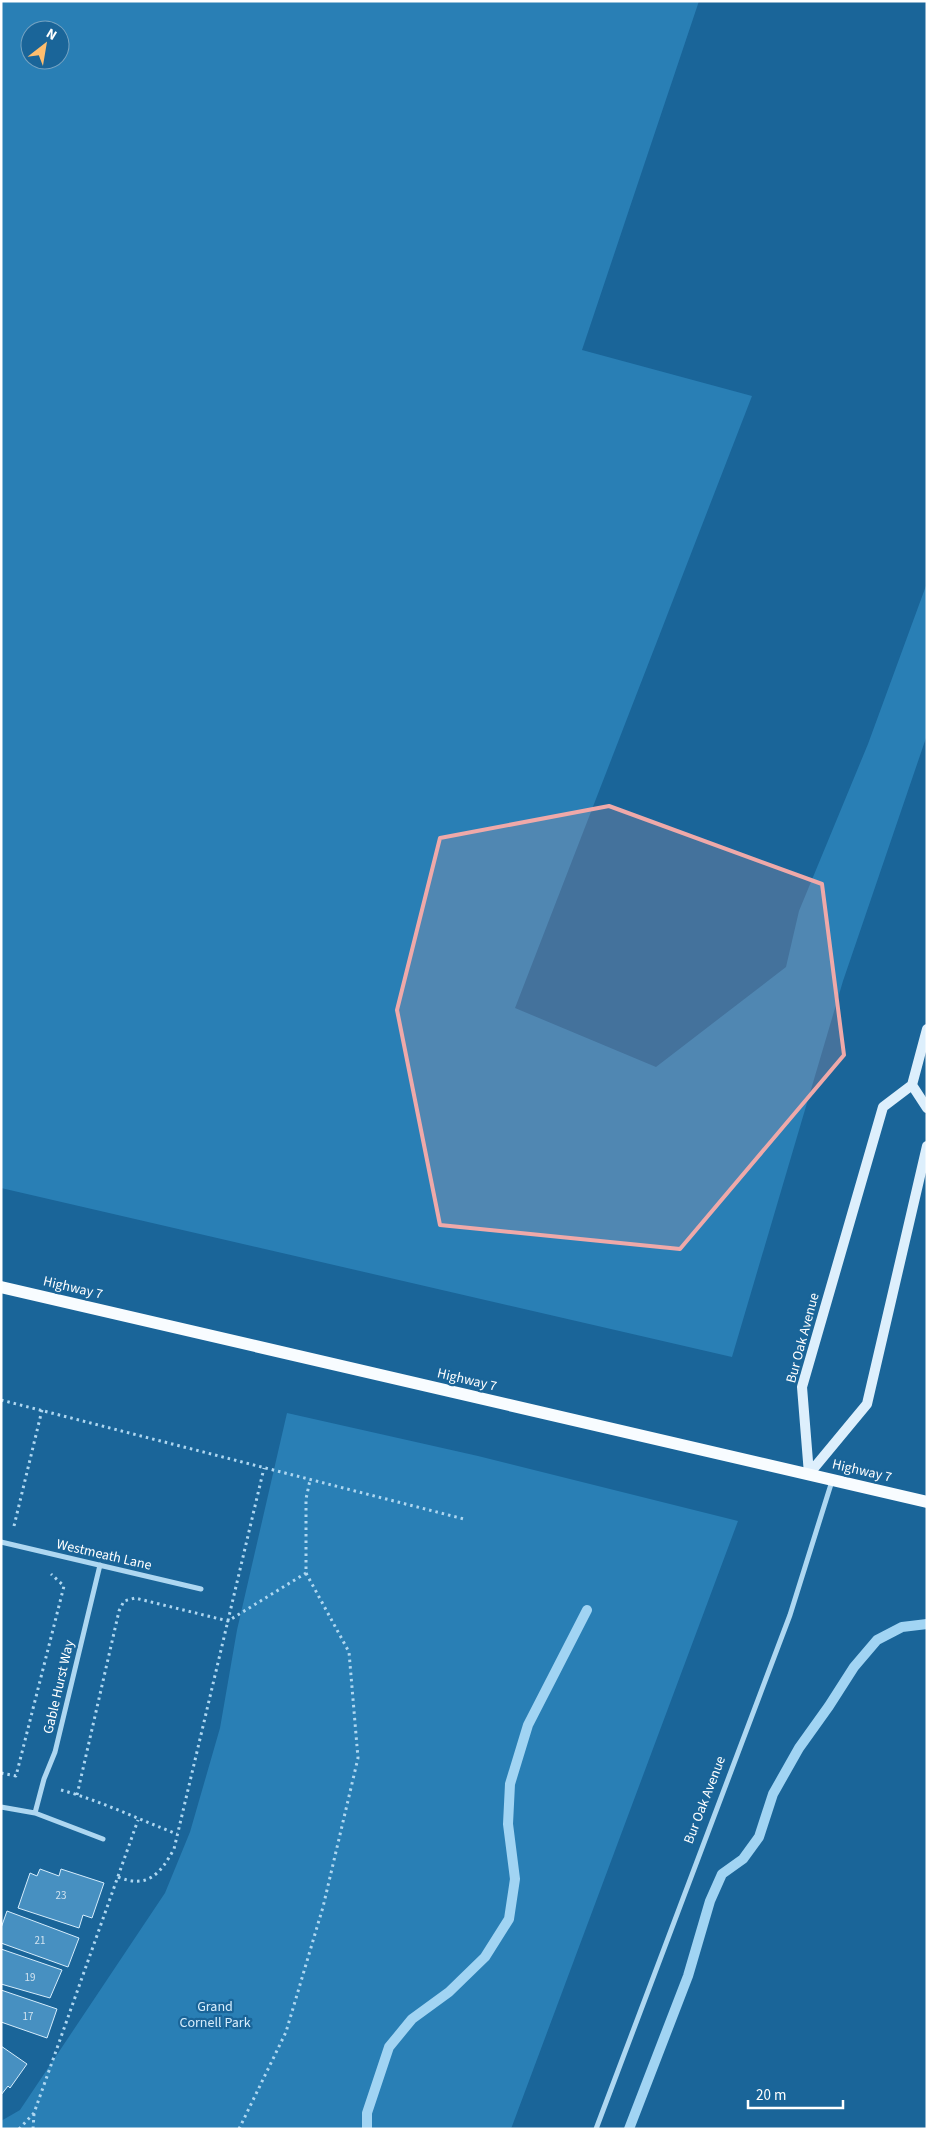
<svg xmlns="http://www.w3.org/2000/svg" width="928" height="2130" viewBox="0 0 928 2130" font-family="'Source Sans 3',sans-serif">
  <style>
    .green { fill: #297fb5; fill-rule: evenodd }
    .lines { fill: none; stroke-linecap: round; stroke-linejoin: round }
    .stream { stroke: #a1d4f3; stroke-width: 10 }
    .building { fill: #4790c1; stroke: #d6edfc }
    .path { stroke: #aed7f1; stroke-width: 3; stroke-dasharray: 2.5 4; stroke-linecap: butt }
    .street { stroke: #aed7f1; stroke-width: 5 }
    .secondary { stroke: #ddeffc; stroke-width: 10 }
    .primary { stroke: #f8fcff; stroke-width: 12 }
    .marked { fill: #efa9a9; fill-opacity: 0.2; stroke: #efa9a9; stroke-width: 4; stroke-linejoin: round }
    .labels { text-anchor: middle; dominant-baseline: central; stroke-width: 4.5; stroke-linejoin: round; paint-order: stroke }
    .number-label { font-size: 11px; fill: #d1e3f0 }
    .street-label { font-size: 14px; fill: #fff; stroke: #1a6599 }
    .park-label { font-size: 14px; fill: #d6edfc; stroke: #1a6599 }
  </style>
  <rect width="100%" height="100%" fill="#1a6599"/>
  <!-- green -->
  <path class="green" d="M1 1H699L582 350 752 396 515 1008 656 1067 786 967 799 911 868 744 927 583V735L843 981 732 1357 1 1188ZM30 30H60V60H30Z
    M287 1413 478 1456 738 1521 511 2129H1V2121L20 2110 165 1893 190 1832 220 1728 237 1630Z"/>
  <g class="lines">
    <!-- stream -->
    <path class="stream" d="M367 2129V2113L389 2047 412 2019 449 1992 485 1957 509 1919 515 1879 508 1824 510 1784 528 1725 587 1610
      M629 2129 688 1976 710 1901 722 1874 743 1859 759 1837 773 1794 799 1748 829 1706 854 1667 877 1640 902 1627 927 1624"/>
  </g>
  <!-- building -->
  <path class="building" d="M40 1869 59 1876 61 1869 104 1883 92 1918 83 1915 79 1928 18 1908 30 1873 37 1876Z
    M7 1911 79 1938 68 1967 1 1943V1928Z
    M1 1949 62 1970 50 1998 1 1984Z
    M1 1990 57 2009 47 2038 1 2022Z
    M1 2046 27 2064 10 2088 8 2086 1 2095Z"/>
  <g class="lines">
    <!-- path -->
    <path class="path" d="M1 1400 464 1519
      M14 1526 42 1410
      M1 1773 16 1776 64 1586 51 1574
      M61 1790C101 1801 138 1819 177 1834
      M77 1795 119 1611 124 1601 135 1598 228 1621 306 1573
      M118 1877C148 1889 160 1874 174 1849L264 1468
      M19 2129 34 2113 138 1820
      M33 2129 34 2114
      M239 2129 286 2032 323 1907 358 1758 349 1652 306 1573V1499L310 1480"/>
    <!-- street -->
    <path class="street" d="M1 1542 201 1589
      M1 1807 35 1813 103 1839
      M35 1813 44 1779 55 1752 100 1565
      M596 2129 790 1615 832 1481"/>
    <!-- secondary -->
    <path class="secondary" d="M912 1085 927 1108
      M809 1474 802 1387 883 1107 912 1085 927 1029
      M809 1474 867 1404 927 1146"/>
    <!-- primary -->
    <path class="primary" d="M1 1287 927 1502"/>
  </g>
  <!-- marked area -->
  <path class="marked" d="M609 806 822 884 844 1055 680 1249 440 1225 397 1010 440 838Z"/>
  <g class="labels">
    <!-- number labels -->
    <g class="number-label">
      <text x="61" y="1895">23</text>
      <text x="40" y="1940">21</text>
      <text x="30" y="1977">19</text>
      <text x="28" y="2016">17</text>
    </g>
    <!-- street labels -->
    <g class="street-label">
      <text transform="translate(73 1288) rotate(13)">Highway 7</text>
      <text transform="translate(803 1338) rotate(-75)">Bur Oak Avenue</text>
      <text transform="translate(467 1380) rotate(13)">Highway 7</text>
      <text transform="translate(862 1471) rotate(13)">Highway 7</text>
      <text transform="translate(104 1555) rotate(13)">Westmeath Lane</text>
      <text transform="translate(59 1687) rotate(-77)">Gable Hurst Way</text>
      <text transform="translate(705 1800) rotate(-69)">Bur Oak Avenue</text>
    </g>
    <!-- park labels -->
    <g class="park-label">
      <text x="215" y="2007">Grand<tspan x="215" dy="16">Cornell Park</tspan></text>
    </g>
  </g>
  <!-- border -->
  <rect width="928" height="2130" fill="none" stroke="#ffffff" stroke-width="5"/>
  <!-- north arrow -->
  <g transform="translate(45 45) rotate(31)"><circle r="24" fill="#1a6599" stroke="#76a3c2"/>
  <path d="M0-4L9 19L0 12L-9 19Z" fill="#ffbe6e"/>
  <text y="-8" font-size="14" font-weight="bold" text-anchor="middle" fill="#ffffff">N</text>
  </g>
  <!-- scale -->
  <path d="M748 2100v8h95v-8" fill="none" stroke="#ffffff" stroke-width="2.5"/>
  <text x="756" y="2100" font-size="15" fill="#ffffff" stroke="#1a6599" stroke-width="4" paint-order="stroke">20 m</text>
</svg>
